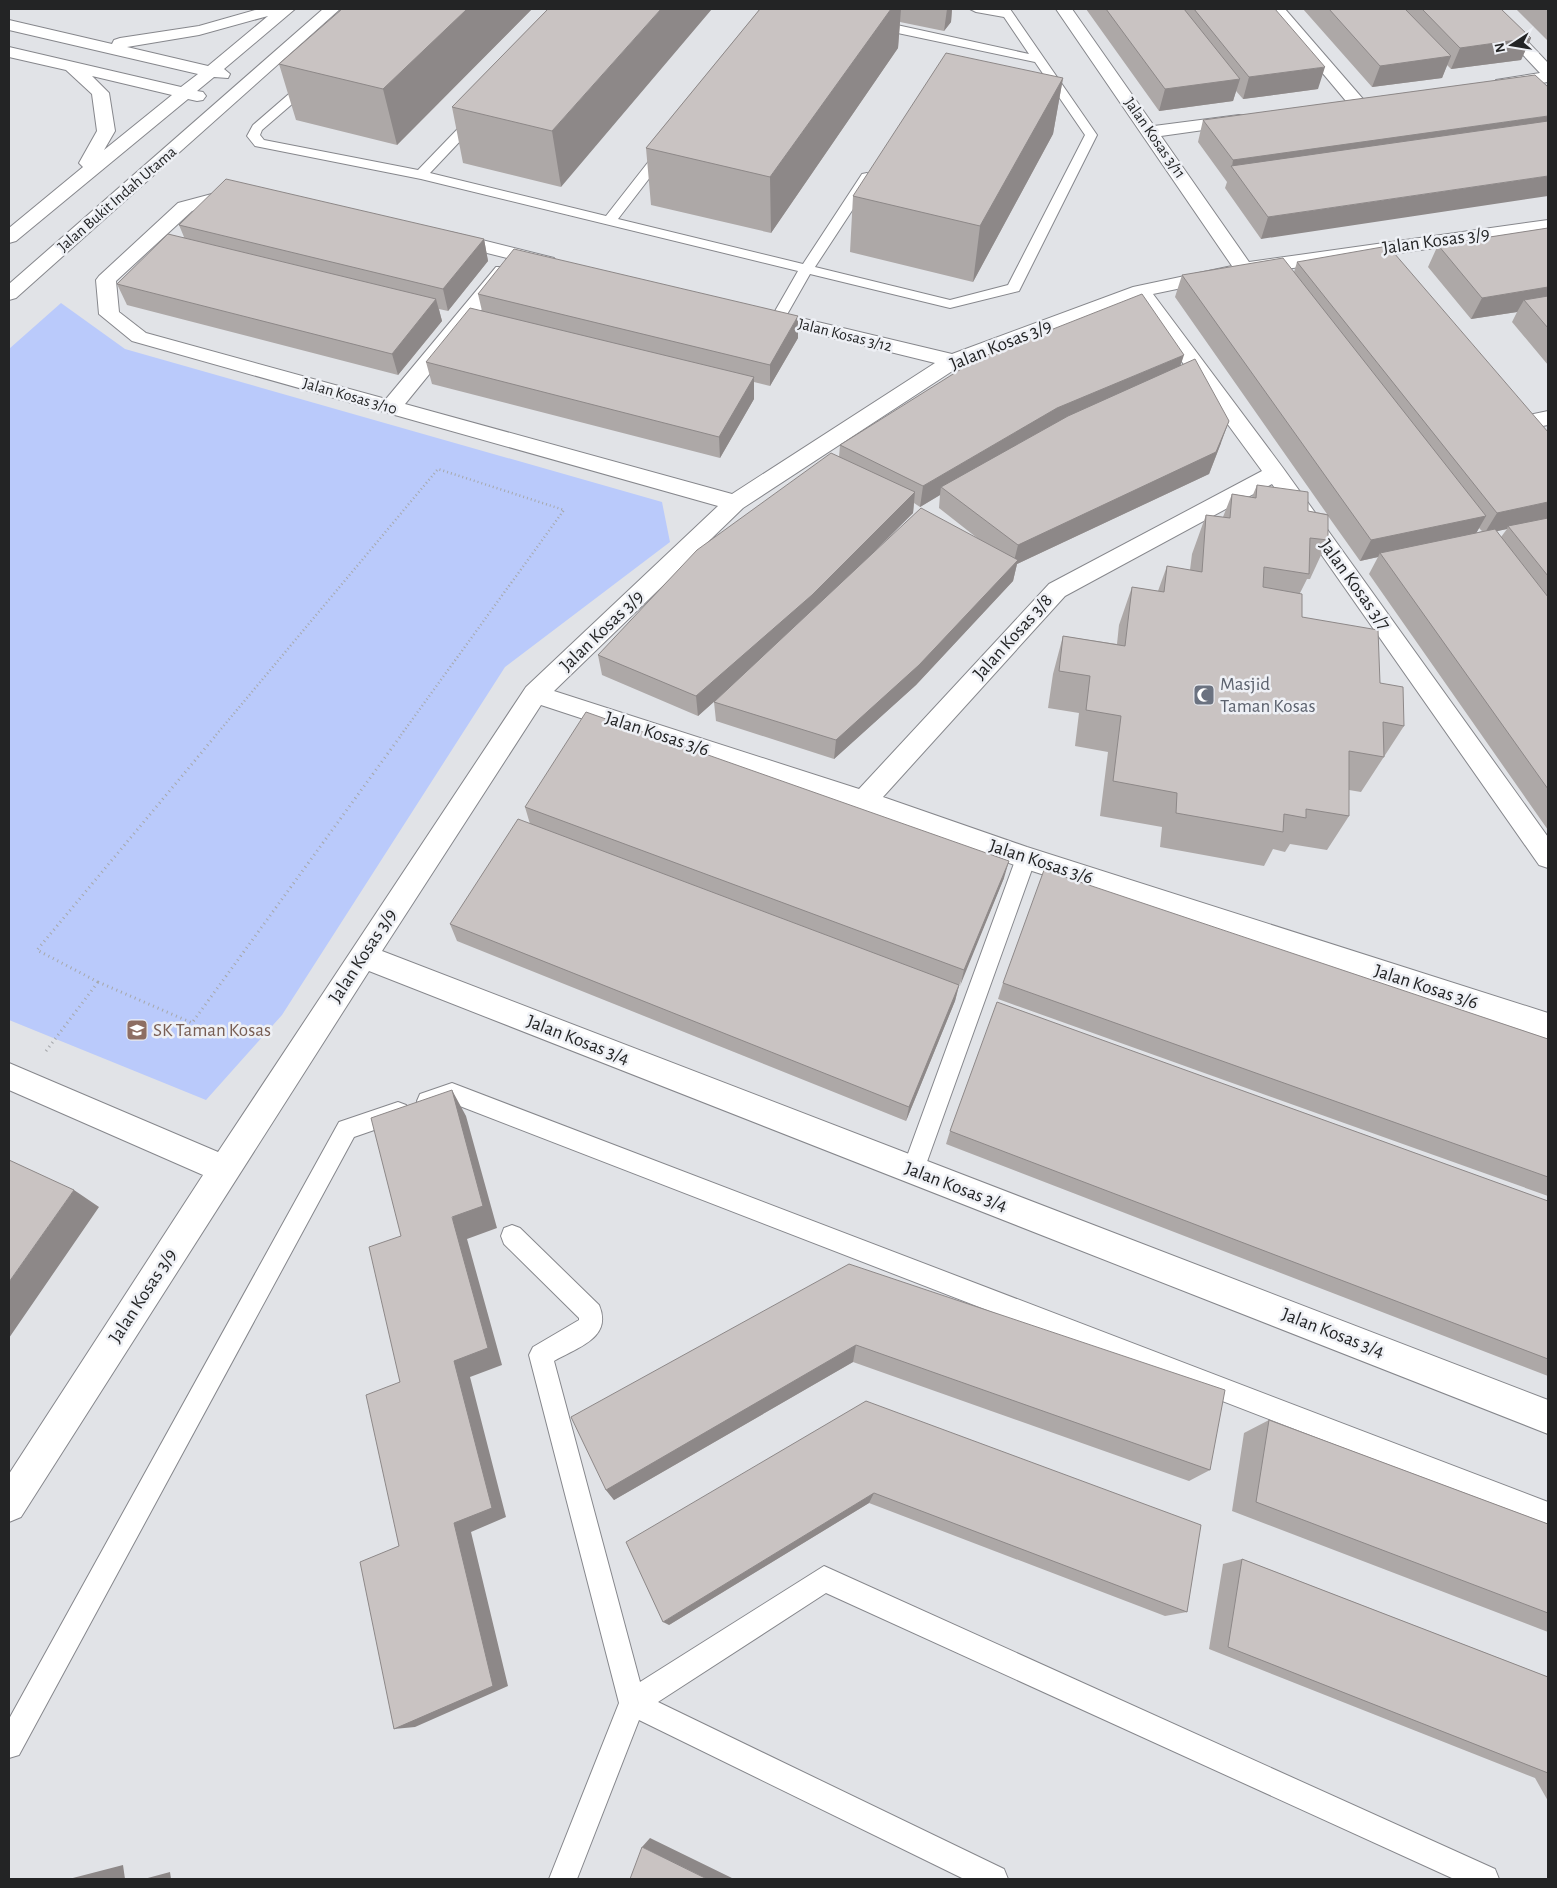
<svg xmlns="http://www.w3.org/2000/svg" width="1557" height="1888" viewBox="0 0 1557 1888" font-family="'Alegreya Sans',sans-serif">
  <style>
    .green { fill: #bacafb }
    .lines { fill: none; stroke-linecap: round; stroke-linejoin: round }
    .service-casing { stroke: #86878c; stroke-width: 2 }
    .minor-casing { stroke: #86878c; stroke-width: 2 }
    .tertiary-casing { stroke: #86878c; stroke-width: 2 }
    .path-far1 { stroke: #a6a8ab; stroke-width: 2.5; stroke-dasharray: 1 3; stroke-linecap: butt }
    .path { stroke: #a6a8ab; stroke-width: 3; stroke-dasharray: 1 4; stroke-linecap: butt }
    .service { fill: #fff; fill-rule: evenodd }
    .minor { fill: #fff; fill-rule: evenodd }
    .tertiary { fill: #fff; fill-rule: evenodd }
    .wall { fill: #ada8a7; fill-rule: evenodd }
    .shaded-wall { fill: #8d8888 }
    .building { fill: #c9c3c2; stroke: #8d8888 }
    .labels { text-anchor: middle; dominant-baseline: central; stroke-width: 5; stroke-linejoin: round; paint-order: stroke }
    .far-street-label { font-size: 16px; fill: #232425; stroke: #eef0f5 }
    .street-label { font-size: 19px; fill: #232425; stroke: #eef0f5 }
    .worship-label { font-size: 19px; fill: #5b616d; stroke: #eef0f5; text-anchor: start }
    .education-label { font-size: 19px; fill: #785e54; stroke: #eef0f5; text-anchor: start }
  </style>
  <rect width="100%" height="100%" fill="#e1e3e7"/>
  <!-- green -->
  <path class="green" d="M61 303 125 349 662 502 670 542 505 667 282 1015 206 1100 9 1020V349Z"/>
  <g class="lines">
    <!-- service casing -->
    <g class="service-casing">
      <path id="service" d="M970 9H1010L1097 135 1019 291 950 308 810 274 785 318 778 322 771 318 798 271 421 179 260 147 255 146 247 136 253 125 305 80H313L315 83 313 86 262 130 260 135 264 140 418 170 473 113 477 112 483 116 481 119 430 173 606 216 660 147 665 146 671 150 618 219 803 264 862 174 867 173 874 177 815 267 950 300 1008 285 1085 135 1035 62 874 28 868 24 874 20 1029 54 1004 17 976 12Z
        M1026 850 1033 852 1036 858 924 1170 921 1177 913 1181 905 1177 902 1170 1016 858 1019 852Z
        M452 1083 1548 1502V1527L452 1103 428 1111 420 1108 417 1101 420 1094Z
        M398 1102 406 1105 409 1112 406 1119 354 1137 19 1755 9 1758V1719L339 1122Z
        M512 1225 520 1228 599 1305C613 1338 578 1347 554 1361L640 1682 824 1566 1495 1869 1499 1879H1454L826 1593 658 1702 1004 1869 1008 1879H964L639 1720 577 1879H549L619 1703 529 1355 533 1347 579 1320V1318L504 1244 501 1236 504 1228Z"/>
    </g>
    <!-- minor casing -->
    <g class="minor-casing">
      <path id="minor" d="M1056 9H1072L1154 126 1239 115 1245 116 1248 120 1245 124 1239 125 1161 136 1249 262 1548 220V232L1244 275 1153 294 1283 468 1548 837V868L1539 865 1272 484 1065 596 883 797 1027 847 1548 1013V1039L1026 869 857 809 541 705 382 951 1548 1400V1434L369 971 21 1517 9 1522V1474L203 1175 9 1090V1063L218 1152 526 687 718 506 132 341 99 314 96 280 99 276 178 203 238 187 244 188 247 192 244 196 192 211 116 281 119 312 146 333 386 399 496 267H510L513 271 510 275 405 404 732 494 935 363 756 319 753 315 756 311 763 309 952 354 1133 287 1232 266ZM1136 299 1262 471 1049 584 859 789 554 691 743 508 960 366Z
        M1269 9H1285L1363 99 1366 103 1363 107H1351Z
        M1480 9H1497L1548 63V82L1502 89 1496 88 1494 84 1496 80 1540 73Z
        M450 232 554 258 557 262 554 266 547 268 443 242 441 238 443 234Z
        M1548 411V425L1526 429 1519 427 1515 422 1519 417Z"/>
    </g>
    <!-- tertiary casing -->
    <g class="tertiary-casing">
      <path id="tertiary" d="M259 9H295L224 69 230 74 228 78 214 77 197 91 203 92 206 96 203 100 197 101 188 99 16 241 9 243V228L83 167 79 163 97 131 92 94 66 70 9 57V47L181 87 198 74 9 30V20L112 44 114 40 120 38 199 26ZM268 16 208 66 127 47 199 35ZM92 76 172 95 104 150 115 131 109 93Z
        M323 9H340L16 298 9 300V284Z"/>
    </g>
    <!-- path-far1 -->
    <path class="path-far1" d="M216 735 438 469 564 510 401 735"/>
    <!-- path -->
    <path class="path" d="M98 982 192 1023 402 734
      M98 982 37 950 217 734
      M46 1051 98 982"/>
    <!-- service -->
    <use href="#service" class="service"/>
    <!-- minor -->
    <use href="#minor" class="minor"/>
    <!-- tertiary -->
    <use href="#tertiary" class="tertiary"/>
  </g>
  <!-- wall -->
  <path class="wall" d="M342 9H532L397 145 296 120 279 64Z
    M548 9 561 187 463 163 452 107Z
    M760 9H952L951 22 944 31 900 22 898 48 771 233 651 205 646 148Z
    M1086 9H1275L1318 89 1243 99 1236 91 1233 101 1159 111Z
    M1303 9H1501L1531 38 1521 60 1451 69 1447 65 1442 78 1372 87Z
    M1516 9H1548V41Z
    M1535 75 1261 239 1225 188 1227 182 1198 142 1203 120Z
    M1063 78 1053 134 973 282 850 252 853 196Z
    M179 225 484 239 488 261 448 311 439 309 442 321 398 375 127 305 117 284 184 237Z
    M1548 228V365L1512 322 1517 312 1471 319 1428 267 1438 245Z
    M1297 262 1548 432V830L1369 574 1378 557 1360 561 1328 516V540L1310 579H1307L1300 593 1302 617 1380 683 1404 726 1361 792 1349 790V816L1327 850 1290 844 1285 852 1273 849 1264 866 1160 847 1162 827 1100 816 1108 752 1075 746 1079 713 1048 708 1053 674 1063 636 1117 644 1119 625 1132 587 1158 591 1167 566 1190 570 1192 554 1206 515 1223 517 1232 494 1252 497 1257 485 1308 511 1327 514 1175 297 1182 275 1294 272ZM1479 528 1482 531 1476 533ZM1507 529 1501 537 1497 531Z
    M478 294 798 338 770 386 754 382V399L720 458 432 384 426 362 482 311Z
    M1180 366 1221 443 1209 474 1017 564 1013 581 916 685 834 759 716 721 714 702 725 692 698 716 602 675 598 655 839 457 840 445ZM940 495 939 508 981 541 870 556 913 513 914 503 920 507Z
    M525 807 1004 878 959 986 955 1001 906 1121 457 941 450 924 530 824Z
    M1003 983 1548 1039V1196L998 999Z
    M950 1131 1548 1201V1376L946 1144Z
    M849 1264 1210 1470 1189 1481 853 1362 614 1500 606 1490Z
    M866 1401 1187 1612 1165 1616 869 1503 669 1625Z
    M1269 1420 1548 1524V1632L1232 1511 1244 1433Z
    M1242 1559 1548 1677V1801L1535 1778 1209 1649 1223 1564Z"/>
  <!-- shaded-wall -->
  <path class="shaded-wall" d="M467 9H532L397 145 383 89Z
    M661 9H712L561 187 552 131Z
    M891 9H901L898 48 771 233 770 177Z
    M947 9H952L951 22 944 31Z
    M1531 38 1521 60 1451 69 1460 48Z
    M1451 56 1442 78 1372 87 1380 66Z
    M1325 67 1318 89 1243 99 1249 77Z
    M1063 78 1053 134 973 282 980 226Z
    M1240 79 1233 101 1159 111 1165 89Z
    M1548 116V136L1232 167 1233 160Z
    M1548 176V196L1261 239 1268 217Z
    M484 239 488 261 448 311 443 289Z
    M1548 287V307L1524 300 1517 312 1471 319 1482 298Z
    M436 299 442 321 398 375 392 354Z
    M798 316V338L770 386V365Z
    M1184 355 1177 376 941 487 940 495 920 507 923 486 1057 408Z
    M754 377V399L720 458 719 437Z
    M1229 421 1221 443 1209 474 1017 564 1013 581 916 685 834 759 836 740 1013 565 1018 545Z
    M915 492 913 513 811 615 698 716 696 696Z
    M1548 502V520L1508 526 1507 529 1484 534 1497 513Z
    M1486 516 1474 537 1380 553 1378 557 1360 561 1371 540Z
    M1009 861 1004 878 960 986 964 970Z
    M959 985 955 1001 906 1121 909 1107Z
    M452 1090 466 1116 497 1228 467 1239 502 1365 470 1377 506 1517 471 1532 508 1686 415 1727 394 1729 454 1523V1361Z
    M74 1190 99 1207 9 1338V1282Z
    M856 1345 853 1362 614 1500 606 1490Z
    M874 1493 869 1503 669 1625 663 1622Z
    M650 1838 734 1879H707L642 1847Z
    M123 1865 125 1879H69Z
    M170 1872 171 1879H144Z"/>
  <!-- building -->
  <path class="building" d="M342 9H467L383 89 279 64Z
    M548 9H661L552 131 452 107Z
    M760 9H891L770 177 646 148Z
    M1106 9H1184L1240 79 1165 89Z
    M1194 9H1275L1325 67 1249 77Z
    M1329 9H1405L1451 56 1380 66Z
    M1422 9H1501L1531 38 1460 48Z
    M946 53 1063 78 980 226 853 196Z
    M1535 75 1548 87V116L1233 160 1203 120Z
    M1548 121V176L1268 217 1231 166Z
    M226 179 484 239 443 289 179 225Z
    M1548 228V287L1482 298 1438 245Z
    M168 234 436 299 392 354 117 284Z
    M1388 246 1548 432V502L1497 513 1297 262Z
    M514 249 798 316 770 365 478 294Z
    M1283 258 1486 516 1371 540 1182 275Z
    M1142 294 1184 355 1057 408 923 486 840 445 977 359Z
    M1548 296V328L1524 300Z
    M470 308 754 377 719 437 426 362Z
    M1195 359 1229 421 1216 452 1018 545 941 487 1068 416Z
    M831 453 915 492 812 595 696 696 598 655 697 550Z
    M1257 485 1308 492V511L1328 515V540L1310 538 1309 574 1264 567 1263 587 1302 594V617L1378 630 1380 683 1403 687 1404 726 1383 722 1384 757 1349 751V816L1306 809V818L1284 814 1283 832 1176 813 1177 793 1113 781 1121 716 1086 710 1090 676 1059 671 1063 636 1125 646 1132 587 1164 592 1167 566 1202 572 1206 515 1230 518 1232 494 1256 498Z
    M921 508 1018 560 919 665 836 740 714 702Z
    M1548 518V576L1508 526Z
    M1495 529 1548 597V789L1380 553Z
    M586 712 1009 861 964 970 525 807Z
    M518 819 959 985 909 1107 450 924Z
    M1044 870 1548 1039V1177L1003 983Z
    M997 1002 1548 1201V1359L950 1131Z
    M452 1090 483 1206 452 1217 488 1348 454 1361 492 1508 454 1523 493 1686 394 1729 360 1562 399 1546 366 1395 400 1382 369 1247 401 1236 371 1118Z
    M9 1160 74 1190 9 1282Z
    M849 1264 1225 1390 1210 1470 856 1345 606 1490 571 1417Z
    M866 1401 1201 1525 1187 1612 874 1493 663 1622 626 1542Z
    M1269 1420 1548 1524V1613L1256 1502Z
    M1242 1559 1548 1677V1773L1228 1647Z
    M642 1847 707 1879H630Z"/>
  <!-- icons -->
  <defs>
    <g id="mosque-square" transform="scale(1.125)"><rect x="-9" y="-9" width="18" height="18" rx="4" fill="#6b7280" stroke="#eef0f5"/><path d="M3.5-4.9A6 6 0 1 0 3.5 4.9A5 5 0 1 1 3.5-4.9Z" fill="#fff"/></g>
    <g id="school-square" transform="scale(1.125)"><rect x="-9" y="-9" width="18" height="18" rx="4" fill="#8d6e63" stroke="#eef0f5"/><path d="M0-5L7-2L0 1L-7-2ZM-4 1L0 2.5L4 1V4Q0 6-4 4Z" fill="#fff"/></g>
  </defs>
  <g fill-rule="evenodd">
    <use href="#mosque-square" x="1204" y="695"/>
    <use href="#school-square" x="137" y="1030"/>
  </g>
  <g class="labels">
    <!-- far-street labels -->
    <g class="far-street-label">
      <text transform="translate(1155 138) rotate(55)">Jalan Kosas 3/11</text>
      <text transform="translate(117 199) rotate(-41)">Jalan Bukit Indah Utama</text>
      <text transform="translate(845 335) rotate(14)">Jalan Kosas 3/12</text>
      <text transform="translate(350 396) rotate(16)">Jalan Kosas 3/10</text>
    </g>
    <!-- street labels -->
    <g class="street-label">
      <text transform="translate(1436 241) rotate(-8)">Jalan Kosas 3/9</text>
      <text transform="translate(1001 345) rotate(-22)">Jalan Kosas 3/9</text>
      <text transform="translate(1355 585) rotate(54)">Jalan Kosas 3/7</text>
      <text transform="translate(602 631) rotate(-44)">Jalan Kosas 3/9</text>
      <text transform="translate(1013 637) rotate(-48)">Jalan Kosas 3/8</text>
      <text transform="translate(657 734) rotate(18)">Jalan Kosas 3/6</text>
      <text transform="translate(1041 862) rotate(18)">Jalan Kosas 3/6</text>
      <text transform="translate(363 956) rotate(-57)">Jalan Kosas 3/9</text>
      <text transform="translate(1426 987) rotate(18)">Jalan Kosas 3/6</text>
      <text transform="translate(578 1040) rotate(21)">Jalan Kosas 3/4</text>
      <text transform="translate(956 1187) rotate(21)">Jalan Kosas 3/4</text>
      <text transform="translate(143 1296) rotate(-57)">Jalan Kosas 3/9</text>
      <text transform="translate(1333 1333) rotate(21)">Jalan Kosas 3/4</text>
    </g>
    <!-- worship labels -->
    <g class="worship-label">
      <text x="1220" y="684">Masjid<tspan x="1220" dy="22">Taman Kosas</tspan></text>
    </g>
    <!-- education labels -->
    <g class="education-label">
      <text x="153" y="1030">SK Taman Kosas</text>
    </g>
  </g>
  <!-- border -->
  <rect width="1557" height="1888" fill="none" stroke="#232425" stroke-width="20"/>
  <!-- north arrow -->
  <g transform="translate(1512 45) rotate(258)" stroke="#eef0f5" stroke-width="4" paint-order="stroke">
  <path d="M0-4L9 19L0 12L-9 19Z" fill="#232425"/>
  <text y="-8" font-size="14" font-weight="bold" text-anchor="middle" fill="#232425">N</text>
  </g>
</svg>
